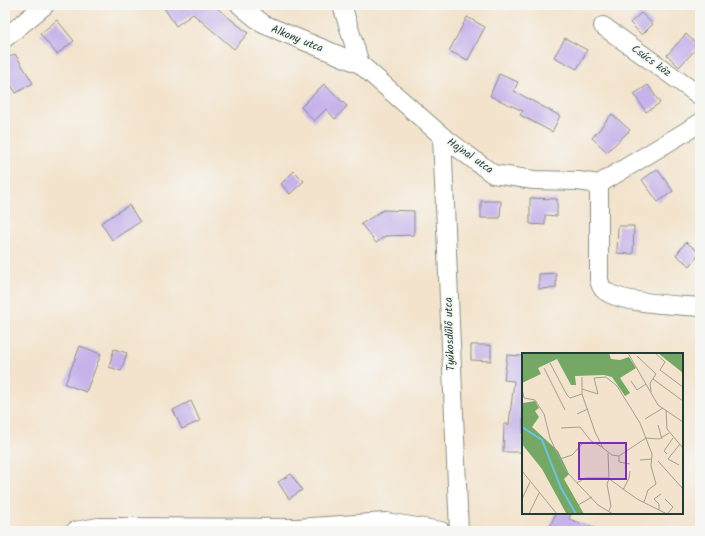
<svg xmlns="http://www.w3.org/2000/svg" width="705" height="536" viewBox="0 0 705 536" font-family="Kalam,sans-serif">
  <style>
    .building { fill: #c6b3eb }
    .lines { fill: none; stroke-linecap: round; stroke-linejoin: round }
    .minor-casing { stroke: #899080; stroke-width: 20 }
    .minor { stroke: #fff; stroke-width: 18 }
    .labels { text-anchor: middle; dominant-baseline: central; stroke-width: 3.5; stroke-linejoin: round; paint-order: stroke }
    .street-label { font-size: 11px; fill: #1f3d34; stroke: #f6f6f2 }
    .inset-river { fill: none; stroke: #6ac4e7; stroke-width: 2 }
    .inset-road { fill: none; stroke: #9ea18f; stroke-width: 1 }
    .view { fill: #7b2cbf; fill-opacity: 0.15; stroke: #7b2cbf; stroke-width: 2 }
    .inset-edge { fill: none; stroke: #1f3d34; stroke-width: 2 }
  </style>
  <rect width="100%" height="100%" fill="#f6f6f2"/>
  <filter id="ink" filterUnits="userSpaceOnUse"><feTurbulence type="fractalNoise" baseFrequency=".025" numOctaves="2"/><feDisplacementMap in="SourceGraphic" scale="8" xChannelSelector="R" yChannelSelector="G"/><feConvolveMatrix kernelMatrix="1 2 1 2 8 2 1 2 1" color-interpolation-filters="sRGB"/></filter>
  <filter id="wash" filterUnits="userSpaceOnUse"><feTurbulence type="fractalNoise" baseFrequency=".012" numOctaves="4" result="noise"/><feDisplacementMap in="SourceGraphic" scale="16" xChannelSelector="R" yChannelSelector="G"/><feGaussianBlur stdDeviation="0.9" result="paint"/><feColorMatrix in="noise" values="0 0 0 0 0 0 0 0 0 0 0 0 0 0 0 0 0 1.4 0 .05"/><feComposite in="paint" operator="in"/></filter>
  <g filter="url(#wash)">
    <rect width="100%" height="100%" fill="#f3e3cc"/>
    <g id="blocks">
      <!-- building -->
      <path class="building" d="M162 5H213L248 33 234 49 193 14 176 26Z
        M641 13 653 24 642 35 630 23Z
        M467 17 485 27 468 60 449 51Z
        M57 20 74 41 57 54 40 34Z
        M686 34 699 46 679 67 667 55Z
        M565 38 587 50 577 69 554 57Z
        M15 54 33 83 16 93 11 85 5 89V60Z
        M499 74 518 82 514 91 560 116 552 132 520 115 523 111 490 96Z
        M324 84 347 106 335 119 326 109 314 121 301 107Z
        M648 85 660 103 646 112 634 94Z
        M612 114 630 130 607 152 592 138Z
        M657 169 673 191 658 202 642 180Z
        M294 171 304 181 290 194 281 184Z
        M530 198 557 199V216L545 215V225L530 224Z
        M481 201H501L500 218H481Z
        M129 205 140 222 112 240 101 223Z
        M383 210 414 211V235L385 236 376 243 361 224Z
        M618 226H634L633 254 617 253Z
        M686 242 700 253 690 266 676 255Z
        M556 273V288L539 289V274Z
        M471 345H491V361L471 360Z
        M80 346 101 354 86 392 65 384Z
        M114 349 127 353 121 371 109 367Z
        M507 355 523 356V452H503L504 424H509L514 381 504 380Z
        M191 401 200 421 182 429 173 410Z
        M291 474 302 490 289 499 278 482Z
        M556 513H571L569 519 597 529V531H548Z"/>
    </g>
  </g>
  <g filter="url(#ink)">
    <use href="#blocks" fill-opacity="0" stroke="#899080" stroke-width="1"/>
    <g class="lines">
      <!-- minor casing -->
      <g class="minor-casing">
        <path id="minor" d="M240 5 263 24 360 64
          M342 5 360 64 442 136 493 174 534 180 578 181 599 184 700 123
          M603 26 700 96
          M5 38 45 5
          M442 136 459 531
          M599 184V280C600 283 601 287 603 289 617 304 679 305 700 307
          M75 531 99 527 297 528 386 522 441 531"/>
      </g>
      <!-- minor -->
      <use href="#minor" class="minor"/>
    </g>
  </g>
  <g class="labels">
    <!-- street labels -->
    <g class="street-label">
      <text transform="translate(297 39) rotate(22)">Alkony utca</text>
      <text transform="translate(651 61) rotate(36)">Csúcs köz</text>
      <text transform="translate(470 156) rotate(35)">Hajnal utca</text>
      <text transform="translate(450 334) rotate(-92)">Tyúkosdűlő utca</text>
    </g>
  </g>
  <!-- overview -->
  <g transform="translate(522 353)">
    <rect width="161" height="161" fill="#f3e3cc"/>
    <path d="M0 0H87L89 6 98 7 107 4 114 15 98 25 108 40 103 43 90 24 82 22 53 23 54 32H49L35 6 16 15 19 21 0 30ZM136 0H161V20ZM0 37 1 50 13 48 17 55 13 58 17 64 10 74 36 98 47 121 42 126 62 161 44 160 20 116 0 91Z" fill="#74a864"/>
    <path class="inset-river" d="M0 74 20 87 39 135 54 161"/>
    <path class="inset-road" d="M106 0 136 52 161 69M133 0 143 9 138 17 161 34M115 3 134 21 128 30 129 39M28 10 45 42 48 45 60 41M22 15 43 57M131 26 161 48M109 28 115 37 124 31M0 36 2 45 13 47 22 61 28 85 43 117 76 152 91 161M60 36 76 41 72 25 84 24 95 33 118 70 130 101 129 113 134 131 126 137 122 149M60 41 73 79 81 95 90 102 97 103 124 85M60 41V24M144 57 145 76 161 95M55 61 66 56M123 66 141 55M136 72 140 86M39 75 58 74 69 88 80 94M124 85 137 86 147 80M86 100 87 126M145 101 142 98 151 85M97 103V109L108 111M38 106 50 102 61 90M118 107 130 106M136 108 161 136M157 112 146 106 158 91M0 118 35 161M55 130 63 125H86L115 146 145 161M101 137 107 125 108 118M0 146 8 129M143 146 151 154 145 161M56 152 70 144M137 157V151L132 146 139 141M87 158 89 153 85 131 87 126M7 161 17 140"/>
    <path class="view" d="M57 90H104V126H57Z"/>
    <rect width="161" height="161" class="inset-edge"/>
  </g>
  <!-- margin -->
  <rect width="705" height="536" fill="none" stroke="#f6f6f2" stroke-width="20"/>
</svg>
